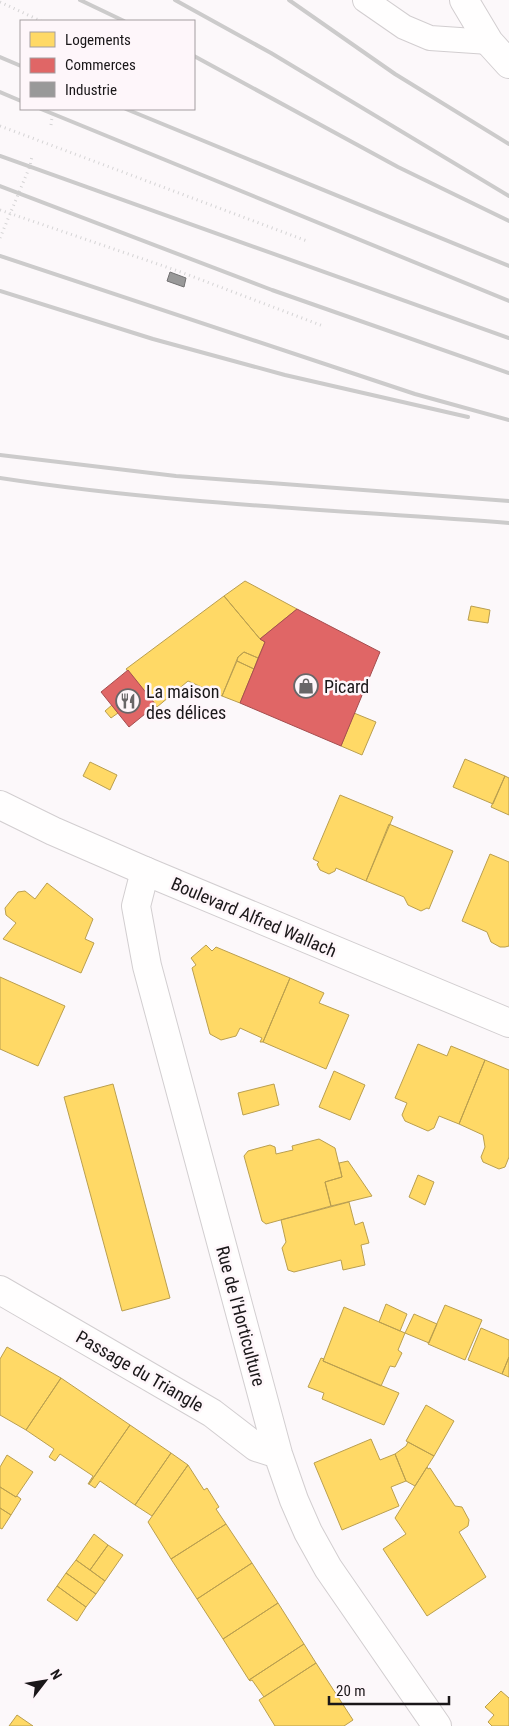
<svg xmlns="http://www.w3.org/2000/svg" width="509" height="1726" viewBox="0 0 509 1726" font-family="'Roboto Condensed',sans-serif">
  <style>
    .homes { fill: #ffd966; stroke: #ba9f4f }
    .shops { fill: #e06666; stroke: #a54e4f }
    .industry { fill: #999; stroke: #737273 }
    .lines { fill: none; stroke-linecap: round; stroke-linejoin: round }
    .lane-casing { stroke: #d2ced0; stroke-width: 26 }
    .street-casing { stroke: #d2ced0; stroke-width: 30 }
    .secondary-casing { stroke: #d2ced0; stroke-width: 30 }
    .primary-casing { stroke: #d2ced0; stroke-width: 30 }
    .path { stroke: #d5d4d5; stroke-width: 3; stroke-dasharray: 1 4; stroke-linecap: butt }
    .lane { stroke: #fffefe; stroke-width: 24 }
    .street { stroke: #fffefe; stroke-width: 28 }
    .secondary { stroke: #fffefe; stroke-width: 28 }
    .primary { stroke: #fffefe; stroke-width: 28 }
    .rail { stroke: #cccbcb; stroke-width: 4 }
    .labels { text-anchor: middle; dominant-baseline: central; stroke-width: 5; stroke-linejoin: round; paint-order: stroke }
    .poi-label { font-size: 18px; fill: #1a1719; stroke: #fef6fa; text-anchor: start }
    .street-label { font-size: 18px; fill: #1a1719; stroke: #fef6fa }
  </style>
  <rect width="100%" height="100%" fill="#fcf8fa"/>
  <!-- homes -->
  <path class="homes" d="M245 581 297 609 260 639 224 596Z
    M224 596 260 639 265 642 258 658 244 652 238 657 222 696 188 681 157 707 126 669Z
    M471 606 490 610 488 623 468 620Z
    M244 652 258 658 254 669 237 661 238 657Z
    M237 661 254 669 240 703 222 696Z
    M112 705 118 713 111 718 105 711Z
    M354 713 376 722 362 755 341 746Z
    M465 759 505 776 493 804 453 787Z
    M90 762 117 775 110 790 83 776Z
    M505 776 509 778V815L491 807Z
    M340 795 393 817 366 881 336 868 335 871 329 874 320 870 317 864 319 862 313 859Z
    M389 824 453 851 429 909 427 908 421 911 408 905 404 897 366 881Z
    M490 854 509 862V946L505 947H500L491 942 487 932 462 921Z
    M47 883 93 919 85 939 94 943 81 973 3 939 16 923 6 915 5 908 18 892 25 891 35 899Z
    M206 945 212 951 216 947 290 978 263 1042H260L262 1038 240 1028 236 1036 221 1040 210 1034 192 968 196 965 191 958Z
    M0 977 65 1006 38 1066 0 1049Z
    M290 978 324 993 319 1003 349 1015 326 1069 263 1042Z
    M418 1044 447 1056 451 1046 485 1060 459 1124 439 1116 434 1128 428 1131 405 1121 402 1115 407 1103 395 1098Z
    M485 1060 509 1070V1157L505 1167 499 1169 483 1162 481 1157 485 1147 483 1135 459 1124Z
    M334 1071 365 1085 350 1120 319 1107Z
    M113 1084 170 1298 122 1311 64 1097Z
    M274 1084 279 1105 243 1115 238 1093Z
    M319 1139 335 1148 342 1177 325 1182 331 1206 266 1224 262 1221 244 1156 248 1151 270 1145 275 1147 276 1154 293 1150 292 1146Z
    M348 1161 372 1196 331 1206 325 1182 342 1177 339 1163Z
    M418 1175 434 1182 425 1205 409 1197Z
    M349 1202 355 1225 363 1222 369 1243 361 1245 365 1265 343 1270 341 1260 294 1272 288 1270 282 1248 286 1242 281 1220Z
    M386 1304 407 1314 400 1331 379 1322Z
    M445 1305 482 1320 465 1360 428 1344Z
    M344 1307 405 1333 398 1350 402 1353 395 1367 390 1366 381 1386 323 1361Z
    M414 1314 437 1324 429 1343 405 1333Z
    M481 1328 509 1340V1357L502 1374 468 1360Z
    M7 1347 61 1378 26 1430 0 1415V1359Z
    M509 1357V1377L502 1374Z
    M321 1358 324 1359 323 1361 399 1393 384 1425 322 1399 324 1393 308 1387Z
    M61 1378 130 1425 89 1484H88L93 1476 60 1454 55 1461 49 1457 54 1449 26 1430Z
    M426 1405 454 1421 434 1456 406 1441Z
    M130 1425 171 1453 135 1505 100 1481 95 1488 89 1484Z
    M371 1439 380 1460 395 1454 406 1481 391 1487 399 1506 342 1530 314 1463Z
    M408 1442 434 1456 415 1486 406 1481 395 1454 406 1446Z
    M171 1453 188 1465 152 1516 135 1505Z
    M7 1455 33 1472 16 1497 0 1487V1467Z
    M188 1465 204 1490 207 1488 219 1507 216 1509 226 1524 171 1559 148 1522Z
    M427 1467 428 1469 430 1468 455 1506 462 1507 469 1520 468 1526 459 1532 486 1577 427 1616 383 1549 406 1534 395 1518Z
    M0 1487 16 1497 17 1496 21 1499 11 1515 0 1508Z
    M0 1508 11 1515 2 1529 0 1528Z
    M226 1524 252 1563 197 1599 171 1559Z
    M94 1534 108 1545 90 1570 76 1560Z
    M108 1545 123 1555 105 1581 90 1570Z
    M76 1560 105 1581 96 1594 66 1573Z
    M252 1563 278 1603 223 1639 197 1599Z
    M66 1573 96 1594 86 1607 57 1586Z
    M57 1586 86 1607 77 1621 47 1600Z
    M278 1603 304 1644 249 1680 223 1639Z
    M304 1644 316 1663 264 1697 252 1680 250 1681 249 1680Z
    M316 1663 353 1720 344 1726H275L259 1700Z
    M501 1691 509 1698V1726H492L488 1722 494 1715 485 1707Z
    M17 1715 33 1726H9Z"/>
  <!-- shops -->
  <path class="shops" d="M297 609 380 652 341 746 240 703 265 642 260 639Z
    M128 670 156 705 129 727 101 692Z"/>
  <!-- industry -->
  <path class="industry" d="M170 272 186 278 184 287 167 281Z"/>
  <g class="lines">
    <!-- lane casing -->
    <g class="lane-casing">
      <path id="lane" d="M365 0 404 27 430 38 489 42"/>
    </g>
    <!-- street casing -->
    <g class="street-casing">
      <path id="street" d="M145 871 136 906 147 966 278 1454 294 1500 308 1532 328 1568 437 1726
        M0 1290 212 1413 256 1447 278 1454"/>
    </g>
    <!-- secondary casing -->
    <g class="secondary-casing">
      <path id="secondary" d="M464 0 489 42 509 64"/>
    </g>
    <!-- primary casing -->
    <g class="primary-casing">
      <path id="primary" d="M0 805 53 831 145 871 509 1023"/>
    </g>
    <!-- path -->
    <path class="path" d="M0 2 41 21
      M51 125 53 109
      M0 126 307 241
      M0 210 178 271 323 326
      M0 238 30 166 32 156"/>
    <!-- lane -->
    <use href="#lane" class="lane"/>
    <!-- street -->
    <use href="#street" class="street"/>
    <!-- secondary -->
    <use href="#secondary" class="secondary"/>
    <!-- primary -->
    <use href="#primary" class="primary"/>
    <!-- rail -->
    <path class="rail" d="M80 0 124 21
      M175 0 271 53 509 196
      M289 0 395 74 509 144
      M194 56 398 167 509 221
      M0 57 21 66
      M0 92 21 101
      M41 109 509 301
      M126 109 509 266
      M0 156 509 338
      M0 186 272 290 509 373
      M0 256 415 394 509 420
      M0 291 153 339 285 375 468 417
      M0 455 176 476 509 501
      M0 478C169 504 339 510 509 523"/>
  </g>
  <!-- icons -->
  <defs>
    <g id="shop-ring" transform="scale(1.25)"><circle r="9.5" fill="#fef6fa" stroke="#696668" stroke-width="1.5"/><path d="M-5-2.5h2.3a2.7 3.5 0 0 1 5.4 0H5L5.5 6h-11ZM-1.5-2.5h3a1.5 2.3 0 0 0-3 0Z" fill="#696668"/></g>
    <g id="restaurant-ring" transform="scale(1.25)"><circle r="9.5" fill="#fef6fa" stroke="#696668" stroke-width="1.5"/><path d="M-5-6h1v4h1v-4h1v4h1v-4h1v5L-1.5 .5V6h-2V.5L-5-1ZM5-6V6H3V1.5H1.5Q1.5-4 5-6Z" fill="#696668"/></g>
  </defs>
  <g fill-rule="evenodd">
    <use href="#shop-ring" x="306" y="686"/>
    <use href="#restaurant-ring" x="128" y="701"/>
  </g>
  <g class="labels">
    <!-- poi labels -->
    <g class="poi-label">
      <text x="324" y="686">Picard</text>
      <text x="146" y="691">La maison<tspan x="146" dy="21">des délices</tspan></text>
    </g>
    <!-- street labels -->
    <g class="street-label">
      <text transform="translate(254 917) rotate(23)">Boulevard Alfred Wallach</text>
      <text transform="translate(241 1316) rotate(75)">Rue de l'Horticulture</text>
      <text transform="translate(140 1371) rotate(30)">Passage du Triangle</text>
    </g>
  </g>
  <!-- legend -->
  <rect x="20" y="20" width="175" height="90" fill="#fef6fa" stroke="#a39da0"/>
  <rect x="30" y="32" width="25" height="15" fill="#ffd966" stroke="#a39da0"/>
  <text x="65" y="45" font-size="15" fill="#1a1719">Logements</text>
  <rect x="30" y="58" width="25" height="15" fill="#e06666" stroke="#a39da0"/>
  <text x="65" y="70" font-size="15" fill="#1a1719">Commerces</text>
  <rect x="30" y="82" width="25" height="15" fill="#999999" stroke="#a39da0"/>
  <text x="65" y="95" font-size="15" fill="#1a1719">Industrie</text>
  <!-- north arrow -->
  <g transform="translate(45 1681) rotate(59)" stroke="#fef6fa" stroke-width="4" paint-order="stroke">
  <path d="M0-4L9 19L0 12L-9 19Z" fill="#1a1719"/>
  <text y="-8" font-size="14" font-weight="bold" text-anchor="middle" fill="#1a1719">N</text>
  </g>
  <!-- scale -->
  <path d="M329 1696v8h120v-8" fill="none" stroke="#1a1719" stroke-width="2.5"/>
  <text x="336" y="1696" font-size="15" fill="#1a1719" stroke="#fef6fa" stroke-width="4" paint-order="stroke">20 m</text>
</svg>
